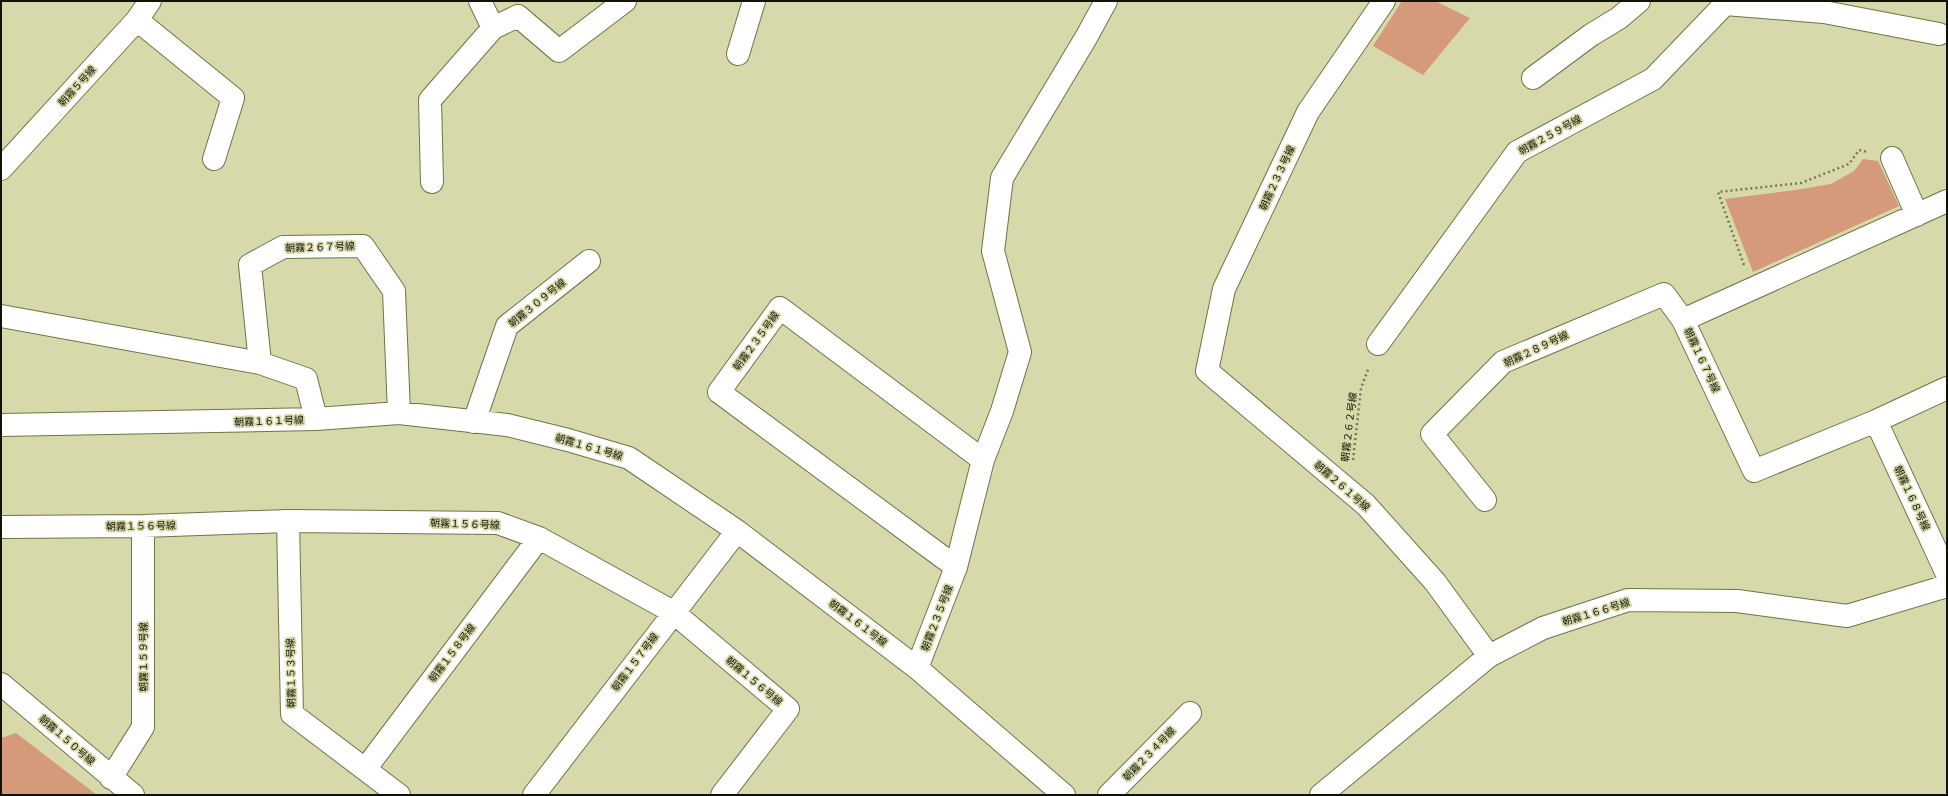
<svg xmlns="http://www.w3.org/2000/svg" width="1948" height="796" viewBox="0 0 1948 796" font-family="Arial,'Noto Sans JP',sans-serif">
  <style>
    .green { fill: #d49a79 }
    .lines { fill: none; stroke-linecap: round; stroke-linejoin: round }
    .minor-casing { stroke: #717347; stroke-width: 24 }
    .path { stroke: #777859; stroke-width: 2.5; stroke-dasharray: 2 3; stroke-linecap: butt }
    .minor { stroke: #fff; stroke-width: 22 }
    .labels { text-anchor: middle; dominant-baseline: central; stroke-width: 3.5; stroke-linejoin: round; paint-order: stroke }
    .street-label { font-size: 10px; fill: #111203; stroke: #d7d9aa }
  </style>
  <rect width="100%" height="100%" fill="#d7d9aa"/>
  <!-- green -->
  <path class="green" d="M1402 1H1435L1470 18 1423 75 1373 46Z
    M1863 159 1878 161 1899 206 1753 272 1725 199 1795 190 1831 184 1854 171Z
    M16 733 97 795H1V738Z"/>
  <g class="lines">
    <!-- minor casing -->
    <g class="minor-casing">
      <path id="minor" d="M1384 1 1308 112 1224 289 1207 371 1366 505 1435 582 1489 656
        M1724 1 1725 4 1824 12 1939 34
        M137 20 233 98 214 159
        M493 28 518 16 559 51 625 1
        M738 54 754 1
        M1533 78 1591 35 1619 18 1639 1
        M1892 158 1917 215
        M1 169 137 20 150 1
        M432 182 430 100 493 28 480 1
        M1947 201 1683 320 1754 471 1876 421 1947 388
        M1 316 260 363 306 379 316 419
        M1378 344 1517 152 1653 79 1728 1
        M260 363 250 265 283 247 363 246 394 291 399 413
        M1876 421 1947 574
        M474 422 507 326 589 261
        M1 425 316 419 399 413 507 425 568 440 629 458 737 531 917 668 1064 795
        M983 460 1002 411 1020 352 993 251 1002 178 1087 36 1106 1
        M1485 500 1432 434 1503 362 1664 294 1683 320
        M288 521 292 714 399 795
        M1 527 143 526 288 521 498 523 539 538 673 612 788 709 722 795
        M917 668 956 567 983 460 780 308 719 392 956 567
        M1 684 133 795
        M366 768 539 538
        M111 778 143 727V526
        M534 795 737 531
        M1109 795 1190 713
        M1321 795 1489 656 1543 628 1628 600 1737 601 1847 616 1947 586"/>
    </g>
    <!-- path -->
    <path class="path" d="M1744 265 1718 192 1801 183 1849 164 1859 150 1868 152
      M1353 460 1361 388 1369 367"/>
    <!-- minor -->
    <use href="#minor" class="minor"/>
  </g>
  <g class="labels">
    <!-- street labels -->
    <g class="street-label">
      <text transform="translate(77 86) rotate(-48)">朝霧５号線</text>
      <text transform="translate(1550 135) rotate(-29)">朝霧２５９号線</text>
      <text transform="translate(1277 178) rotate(-65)">朝霧２３３号線</text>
      <text transform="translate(320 247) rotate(-2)">朝霧２６７号線</text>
      <text transform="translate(537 303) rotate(-39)">朝霧３０９号線</text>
      <text transform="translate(756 341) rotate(-54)">朝霧２３５号線</text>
      <text transform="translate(1536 349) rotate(-25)">朝霧２８９号線</text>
      <text transform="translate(1702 360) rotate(65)">朝霧１６７号線</text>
      <text transform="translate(269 421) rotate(-2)">朝霧１６１号線</text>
      <text transform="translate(1349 427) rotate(-83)">朝霧２６２号線</text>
      <text transform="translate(589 447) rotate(16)">朝霧１６１号線</text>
      <text transform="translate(1342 486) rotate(41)">朝霧２６１号線</text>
      <text transform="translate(1912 498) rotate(65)">朝霧１６８号線</text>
      <text transform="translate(465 524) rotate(2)">朝霧１５６号線</text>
      <text transform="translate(141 526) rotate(-1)">朝霧１５６号線</text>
      <text transform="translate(1596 612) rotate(-17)">朝霧１６６号線</text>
      <text transform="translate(937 618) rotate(-69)">朝霧２３５号線</text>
      <text transform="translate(858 623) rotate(37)">朝霧１６１号線</text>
      <text transform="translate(452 653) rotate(-53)">朝霧１５８号線</text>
      <text transform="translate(143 657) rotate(-90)">朝霧１５９号線</text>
      <text transform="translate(635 662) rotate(-53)">朝霧１５７号線</text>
      <text transform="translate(291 673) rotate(-91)">朝霧１５３号線</text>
      <text transform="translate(754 681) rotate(40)">朝霧１５６号線</text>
      <text transform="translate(67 740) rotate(41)">朝霧１５０号線</text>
      <text transform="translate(1149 754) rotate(-46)">朝霧２３４号線</text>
    </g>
  </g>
  <!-- border -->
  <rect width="1948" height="796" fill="none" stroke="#111203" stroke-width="4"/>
</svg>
